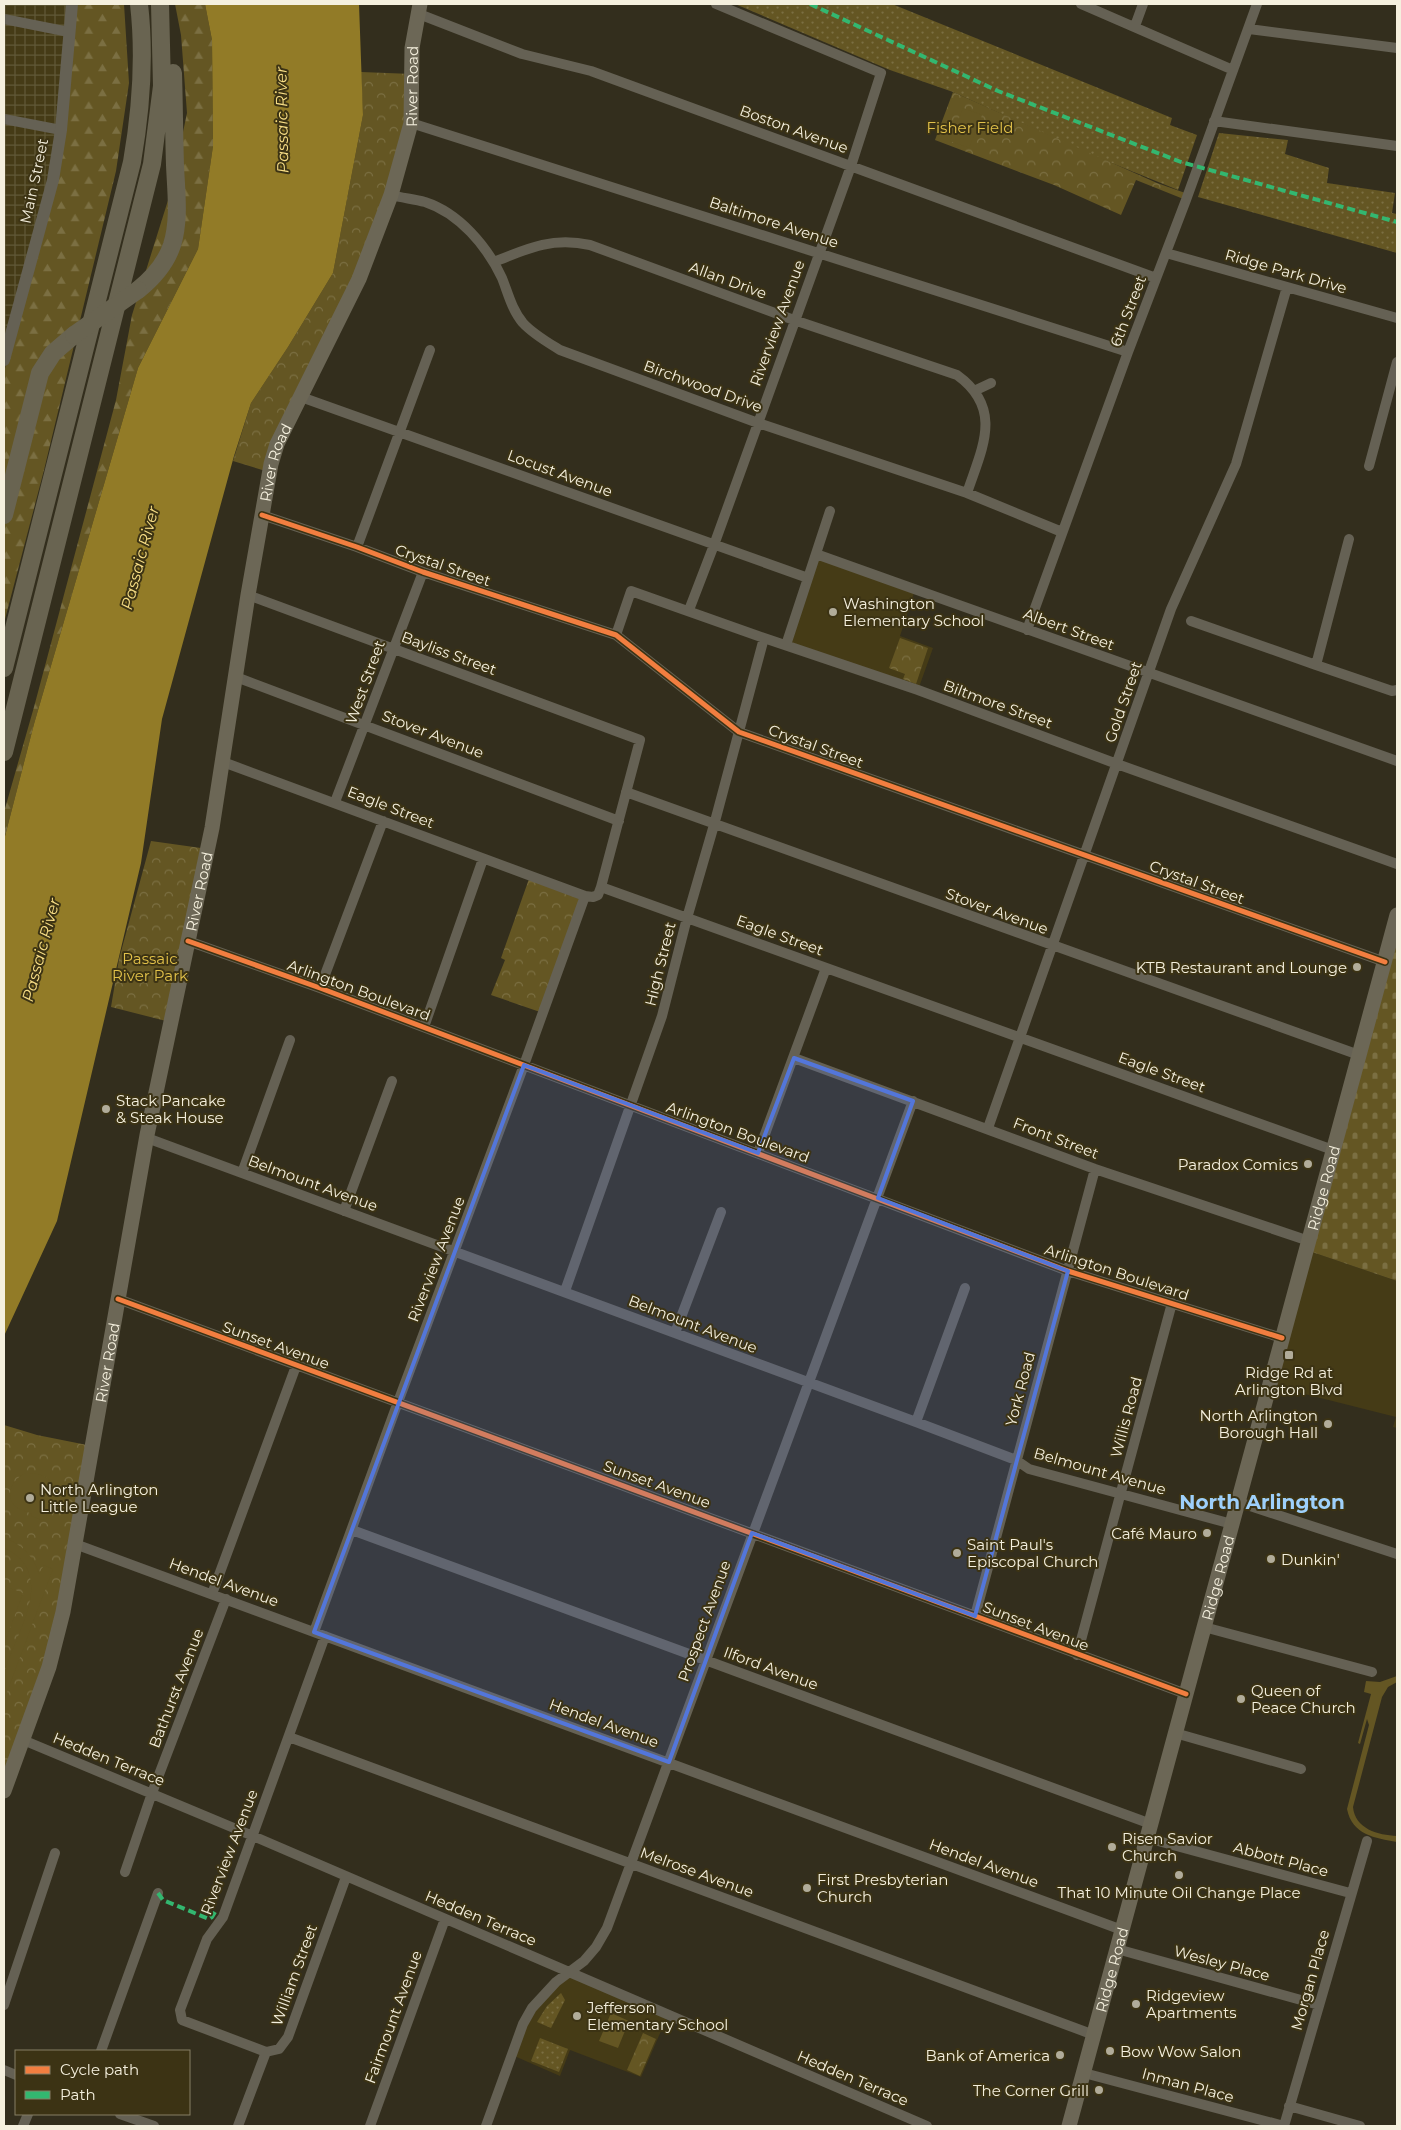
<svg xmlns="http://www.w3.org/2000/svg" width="1401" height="2130" viewBox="0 0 1401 2130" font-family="Montserrat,sans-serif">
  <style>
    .built { fill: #453b16 }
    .industrial { fill: url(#industrial-grid) }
    .grass { fill: url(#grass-dots) }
    .forest { fill: url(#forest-firs) }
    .cemetery { fill: url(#cemetery-stones) }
    .park { fill: url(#park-crowns) }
    .pitch { fill: #645623 }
    .water { fill: #927b27 }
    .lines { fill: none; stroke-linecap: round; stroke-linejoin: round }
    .minor { stroke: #656154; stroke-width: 10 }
    .tertiary { stroke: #656154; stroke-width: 12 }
    .primary { stroke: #6c6756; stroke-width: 15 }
    .motorway { stroke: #696451; stroke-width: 18 }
    .motorway-bridge { stroke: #696451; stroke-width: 18 }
    .quiet { stroke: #33b770; stroke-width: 4; stroke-dasharray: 8 4; stroke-linecap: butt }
    .cycleway-casing { stroke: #3c3314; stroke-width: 8 }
    .cycleway { stroke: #f27e40; stroke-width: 5 }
    .marked { fill: #5376da; fill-opacity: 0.2; stroke: #5376da; stroke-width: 4; stroke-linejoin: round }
    .poi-dot { fill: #b1ac9a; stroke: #3c3314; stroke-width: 2 }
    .labels { text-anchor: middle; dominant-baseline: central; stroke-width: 4; stroke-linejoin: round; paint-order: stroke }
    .street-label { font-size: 15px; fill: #f5f0de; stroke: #3c3314 }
    .park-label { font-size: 15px; fill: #e3c24a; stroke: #3c3314 }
    .poi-label { font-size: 15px; fill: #f5f0de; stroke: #3c3314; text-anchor: start }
    .water-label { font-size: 16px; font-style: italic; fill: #f9df86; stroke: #3c3314 }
    .district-label { font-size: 20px; font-weight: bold; fill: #9ed0fb; stroke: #3c3314 }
  </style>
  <defs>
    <pattern id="industrial-grid" width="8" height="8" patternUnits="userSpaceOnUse" patternTransform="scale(1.25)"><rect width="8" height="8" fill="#453b16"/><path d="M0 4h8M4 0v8" fill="none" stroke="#605837"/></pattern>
    <pattern id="grass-dots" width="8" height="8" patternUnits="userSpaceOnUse" patternTransform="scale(1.25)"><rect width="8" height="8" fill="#645623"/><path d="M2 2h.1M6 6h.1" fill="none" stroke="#7b6f42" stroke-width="1.8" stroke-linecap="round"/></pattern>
    <pattern id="forest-firs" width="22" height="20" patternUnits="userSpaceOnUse" patternTransform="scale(1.25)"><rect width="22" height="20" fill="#645623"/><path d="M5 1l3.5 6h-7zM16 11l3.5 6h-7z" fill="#7b6f42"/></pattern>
    <pattern id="cemetery-stones" width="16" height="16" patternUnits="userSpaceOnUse" patternTransform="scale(1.25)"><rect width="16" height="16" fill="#645623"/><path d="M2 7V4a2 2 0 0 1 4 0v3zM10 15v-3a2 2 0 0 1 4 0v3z" fill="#7b6f42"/></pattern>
    <pattern id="park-crowns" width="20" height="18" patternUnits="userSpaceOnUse" patternTransform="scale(1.25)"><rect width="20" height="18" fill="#645623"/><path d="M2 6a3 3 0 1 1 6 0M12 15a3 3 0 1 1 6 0" fill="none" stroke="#7b6f42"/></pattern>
  </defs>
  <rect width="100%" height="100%" fill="#332e1d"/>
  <!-- built -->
  <path class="built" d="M816 554 915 590 900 636 933 648 918 690 786 645Z
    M1306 1250 1397 1281V1428L1393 1427 1396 1417 1269 1385Z
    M568 1972 668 2015 641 2077 570 2050 560 2076 512 2055 523 2024Z"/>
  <!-- industrial -->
  <path class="industrial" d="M4 4H75L57 185 4 372Z"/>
  <!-- grass -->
  <path class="grass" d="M735 4H892L1172 118 1170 125 1197 135 1178 190 1092 155 953 92 890 70Z
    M1219 133 1288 140 1285 154 1329 168 1327 183 1395 193 1392 213 1397 214V253L1198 197Z
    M561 1993 565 2000 551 2028 537 2022 547 2006Z
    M540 2038 568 2049 559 2072 531 2061Z"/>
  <!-- forest -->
  <path class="forest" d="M75 4H124L129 83 116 171 44 470 4 623V372L57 185Z
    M175 4H205L212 40 213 146 198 249 138 368 34 724 4 840V812L34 707 116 400 132 315 170 194 187 113 181 35Z"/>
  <!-- cemetery -->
  <path class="cemetery" d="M1397 915V1281L1306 1250Z"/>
  <!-- park -->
  <path class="park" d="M361 72 412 74 410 104 391 196 269 472 233 461 251 403 288 347 333 273 363 115Z
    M953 92 1157 183 1188 194 1186 200 1136 180 1121 215 1054 185 935 140Z
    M900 638 928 648 916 684 903 679 905 674 889 668Z
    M151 841 208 849 170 1022 111 1007 119 959Z
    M530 876 585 896 543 1013 491 995 505 960 501 958Z
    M4 1425 37 1435 92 1446 63 1612 4 1791Z
    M643 2033 656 2039 640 2076 627 2070Z"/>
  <!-- pitch -->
  <path class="pitch" d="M963 108 982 115 969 148 950 141Z
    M26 1473C35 1472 58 1477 52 1491 51 1494 48 1497 47 1501L51 1503 46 1519 42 1520 31 1516 32 1514C27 1511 18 1510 14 1505 4 1493 15 1477 26 1473Z
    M4 1538C22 1544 34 1557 39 1574L44 1565 53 1569 4 1700C4 1691 2 1679 5 1670 17 1631 58 1573 4 1548Z
    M4 1586 23 1593 4 1645Z
    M1397 1676V1682L1388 1687 1382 1697 1353 1807C1355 1829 1378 1835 1397 1836V1842C1375 1838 1352 1835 1347 1809L1369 1725 1367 1719 1360 1744 1358 1743 1371 1694 1364 1692 1366 1681 1380 1682Z
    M611 2013 629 2021 618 2048 599 2041Z"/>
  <!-- water -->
  <path class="water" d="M205 4H359L363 115 333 273 288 347 251 403 234 456 162 719 141 863 57 1221 4 1336V840L34 724 138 368 198 249 213 146 212 40Z"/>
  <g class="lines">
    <!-- minor -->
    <path class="minor" d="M1081 4 1233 70
      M419 14 522 54 591 71 1156 278
      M4 19 69 32
      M1135 26 1143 4
      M1249 29 1397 48
      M4 119 61 130
      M1214 121 1397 146
      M411 123 1128 352
      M391 195C402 198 414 199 425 202 459 213 487 246 502 278 508 293 512 310 523 323 533 334 547 342 560 350L758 423 967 493 1062 532
      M1166 253 1397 318
      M494 262C528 248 552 237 590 245L794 320 957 375C1004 409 982 448 967 493
      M974 391 991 383
      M301 397 808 578
      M1369 466 1397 362
      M262 515 357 547 423 572 616 635 739 732 1385 962
      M357 547 430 350
      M816 554 1397 761
      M689 610 714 545 851 166 881 73 716 4
      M1191 621 1316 665 1349 539
      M1027 630 1128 352 1186 200 1257 4
      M616 635 631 591 764 638 918 690 1117 764 1397 864
      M786 645 830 511
      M1316 665 1392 691 1397 690
      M236 677 619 821
      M223 762 585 896 593 897 598 895 601 887 640 740 248 595
      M626 792 1359 1055
      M335 802 423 572
      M601 887 1333 1150
      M188 941 320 988 1068 1271 1282 1338
      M320 988 383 821
      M424 1027 483 859
      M794 1058 1095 1169 1309 1241
      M988 1128 1171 609 1236 464 1287 287
      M147 1138 916 1422 1016 1460 1029 1469 1232 1524
      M758 1153 826 968
      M242 1173 290 1040
      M344 1211 392 1081
      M565 1291 662 1016 687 918 714 825 764 638
      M118 1299 1186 1694
      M675 1333 721 1212
      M916 1422 965 1288
      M1238 1502 1397 1554
      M352 1530 1151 1824
      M75 1544 1122 1930
      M212 1594 296 1366
      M975 1616 1095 1169
      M1204 1627 1372 1672
      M314 1632 398 1402 524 1065 585 896
      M325 1636 223 1917 207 1939 180 2010 182 2020 266 2052 279 2049 288 2037 346 1877
      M1077 1655 1172 1303
      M1175 1733 1301 1769
      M289 1737 1094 2035
      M23 1740 253 1836 927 2126
      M1147 1838 1350 1893
      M125 1872 152 1793 226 1599
      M1117 1949 1319 2005
      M4 2005 55 1853
      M101 2051 158 1893
      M4 2070 16 2075
      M1084 2073 1284 2126
      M1289 2106 1360 2126
      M120 2114 154 2126
      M23 2126 28 2114
      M238 2126 266 2052
      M370 2126 445 1919
      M486 2126 523 2024 532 2008 556 1982 584 1961 596 1947 607 1928 913 1101
      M1284 2126 1367 1841"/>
    <!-- tertiary -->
    <path class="tertiary" d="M4 360 53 180 61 130 72 4"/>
    <!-- primary -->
    <g class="primary">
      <path id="s1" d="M4 1791 49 1667 63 1612 147 1135 212 828 248 595 271 464 277 444 359 279 391 195 411 123 412 48 420 4"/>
      <path id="s2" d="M1069 2126 1397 915"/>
    </g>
    <!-- motorway -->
    <path class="motorway" d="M138 290C153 278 166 263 172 245 180 219 176 191 175 165 174 134 174 104 173 73
      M4 515 40 373 53 353 74 335
      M4 668 132 162C141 110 145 56 139 4
      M4 752 152 164 162 86 160 4"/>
    <!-- motorway-bridge -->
    <path class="motorway-bridge" d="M74 335 138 290"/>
    <!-- quiet -->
    <path class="quiet" d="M810 4 998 91 1181 162 1397 222
      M158 1893 163 1900 209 1919 212 1917 215 1912"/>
    <!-- cycleway casing -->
    <g class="cycleway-casing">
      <path id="cycleway" d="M262 515 357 547 423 572 616 635 739 732 1385 962
        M188 941 320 988 1068 1271 1282 1338
        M118 1299 1186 1694"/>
    </g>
    <!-- cycleway -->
    <use href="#cycleway" class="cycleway"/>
  </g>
  <!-- marked area -->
  <path class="marked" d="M794 1058 913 1101 878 1198 1068 1271 975 1616 752 1533 669 1762 314 1632 524 1065 758 1153Z"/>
  <!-- markers -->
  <g class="poi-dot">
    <circle cx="833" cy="612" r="5"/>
    <circle cx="1357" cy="967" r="5"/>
    <circle cx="106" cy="1109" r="5"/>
    <circle cx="1308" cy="1164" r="5"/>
    <rect x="1284" y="1350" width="10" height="10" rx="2.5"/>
    <circle cx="1328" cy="1424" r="5"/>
    <circle cx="30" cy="1498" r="5"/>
    <circle cx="1207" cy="1533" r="5"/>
    <circle cx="957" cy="1553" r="5"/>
    <circle cx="1271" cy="1559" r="5"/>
    <circle cx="1241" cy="1699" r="5"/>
    <circle cx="1112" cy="1847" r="5"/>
    <circle cx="1179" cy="1875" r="5"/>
    <circle cx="807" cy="1888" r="5"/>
    <circle cx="1136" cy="2004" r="5"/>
    <circle cx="577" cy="2016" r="5"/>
    <circle cx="1110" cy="2051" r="5"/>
    <circle cx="1060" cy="2055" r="5"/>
    <circle cx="1099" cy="2090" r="5"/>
  </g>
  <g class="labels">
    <!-- street labels -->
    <g class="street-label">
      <text stroke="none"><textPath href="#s1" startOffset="1762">River Road</textPath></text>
      <text transform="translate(794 129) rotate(20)">Boston Avenue</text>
      <text transform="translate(34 181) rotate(-78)">Main Street</text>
      <text transform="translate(774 222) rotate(18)">Baltimore Avenue</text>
      <text transform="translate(1286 271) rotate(16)">Ridge Park Drive</text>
      <text transform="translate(728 280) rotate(20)">Allan Drive</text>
      <text transform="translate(1128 311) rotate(-69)">6th Street</text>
      <text transform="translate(777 323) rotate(-70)">Riverview Avenue</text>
      <text transform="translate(703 386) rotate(20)">Birchwood Drive</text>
      <text stroke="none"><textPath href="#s1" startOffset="1358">River Road</textPath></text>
      <text transform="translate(560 473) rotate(20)">Locust Avenue</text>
      <text transform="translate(443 565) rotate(19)">Crystal Street</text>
      <text transform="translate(1069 629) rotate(20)">Albert Street</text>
      <text transform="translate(449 653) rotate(20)">Bayliss Street</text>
      <text transform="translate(365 682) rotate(-70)">West Street</text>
      <text transform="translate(1123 702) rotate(-71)">Gold Street</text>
      <text transform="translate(998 704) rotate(20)">Biltmore Street</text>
      <text transform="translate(433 734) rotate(21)">Stover Avenue</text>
      <text transform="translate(816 746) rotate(20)">Crystal Street</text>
      <text transform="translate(391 807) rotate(21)">Eagle Street</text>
      <text transform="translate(1197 882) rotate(20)">Crystal Street</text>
      <text stroke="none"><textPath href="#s1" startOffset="922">River Road</textPath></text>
      <text transform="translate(997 911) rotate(20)">Stover Avenue</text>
      <text transform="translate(780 935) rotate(20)">Eagle Street</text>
      <text transform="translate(660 964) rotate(-76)">High Street</text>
      <text transform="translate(359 990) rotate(20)">Arlington Boulevard</text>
      <text transform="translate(1162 1072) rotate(20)">Eagle Street</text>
      <text transform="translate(738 1132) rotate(20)">Arlington Boulevard</text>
      <text transform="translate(1056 1138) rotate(21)">Front Street</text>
      <text transform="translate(313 1183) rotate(20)">Belmount Avenue</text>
      <text stroke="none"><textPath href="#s2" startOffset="972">Ridge Road</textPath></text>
      <text transform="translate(436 1259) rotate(-69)">Riverview Avenue</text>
      <text transform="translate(1117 1272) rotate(18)">Arlington Boulevard</text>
      <text transform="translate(693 1324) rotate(21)">Belmount Avenue</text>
      <text transform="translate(276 1345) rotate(20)">Sunset Avenue</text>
      <text stroke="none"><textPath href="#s1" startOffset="442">River Road</textPath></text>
      <text transform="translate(1020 1389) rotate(-75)">York Road</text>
      <text transform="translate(1126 1417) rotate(-75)">Willis Road</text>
      <text transform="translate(1100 1471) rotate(16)">Belmount Avenue</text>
      <text transform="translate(657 1484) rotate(20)">Sunset Avenue</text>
      <text stroke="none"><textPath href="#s2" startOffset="568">Ridge Road</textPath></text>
      <text transform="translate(224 1582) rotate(20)">Hendel Avenue</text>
      <text transform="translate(704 1621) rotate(-70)">Prospect Avenue</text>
      <text transform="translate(1036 1626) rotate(21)">Sunset Avenue</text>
      <text transform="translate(771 1668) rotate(20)">Ilford Avenue</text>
      <text transform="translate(176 1688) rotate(-69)">Bathurst Avenue</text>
      <text transform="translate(604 1723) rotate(20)">Hendel Avenue</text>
      <text transform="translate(109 1759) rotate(22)">Hedden Terrace</text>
      <text transform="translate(229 1852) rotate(-69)">Riverview Avenue</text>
      <text transform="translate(1281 1859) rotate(15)">Abbott Place</text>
      <text transform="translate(984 1863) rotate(20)">Hendel Avenue</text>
      <text transform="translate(697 1872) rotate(20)">Melrose Avenue</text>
      <text transform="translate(481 1918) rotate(23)">Hedden Terrace</text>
      <text transform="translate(1222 1963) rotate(15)">Wesley Place</text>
      <text stroke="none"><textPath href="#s2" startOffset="162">Ridge Road</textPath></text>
      <text transform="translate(294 1975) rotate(-70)">William Street</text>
      <text transform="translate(1310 1980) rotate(-74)">Morgan Place</text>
      <text transform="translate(393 2017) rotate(-70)">Fairmount Avenue</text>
      <text transform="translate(853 2078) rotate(23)">Hedden Terrace</text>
      <text transform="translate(1188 2085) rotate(15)">Inman Place</text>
    </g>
    <!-- park labels -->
    <g class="park-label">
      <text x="970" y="127">Fisher Field</text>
      <text x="150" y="958">Passaic<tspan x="150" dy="17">River Park</tspan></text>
    </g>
    <!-- poi labels -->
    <g class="poi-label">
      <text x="843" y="603">Washington<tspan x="843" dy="17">Elementary School</tspan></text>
      <text x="1347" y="967" text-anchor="end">KTB Restaurant and Lounge</text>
      <text x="116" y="1100">Stack Pancake<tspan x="116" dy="17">&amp; Steak House</tspan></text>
      <text x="1298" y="1164" text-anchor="end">Paradox Comics</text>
      <text x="1289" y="1372" text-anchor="middle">Ridge Rd at<tspan x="1289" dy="17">Arlington Blvd</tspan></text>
      <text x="1318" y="1415" text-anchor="end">North Arlington<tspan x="1318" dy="17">Borough Hall</tspan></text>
      <text x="40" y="1489">North Arlington<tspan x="40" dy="17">Little League</tspan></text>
      <text x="1197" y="1533" text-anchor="end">Café Mauro</text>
      <text x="967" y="1544">Saint Paul's<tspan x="967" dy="17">Episcopal Church</tspan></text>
      <text x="1281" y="1559">Dunkin'</text>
      <text x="1251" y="1690">Queen of<tspan x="1251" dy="17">Peace Church</tspan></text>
      <text x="1122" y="1838">Risen Savior<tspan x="1122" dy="17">Church</tspan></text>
      <text x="817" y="1879">First Presbyterian<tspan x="817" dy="17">Church</tspan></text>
      <text x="1179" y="1892" text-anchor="middle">That 10 Minute Oil Change Place</text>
      <text x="1146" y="1995">Ridgeview<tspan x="1146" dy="17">Apartments</tspan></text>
      <text x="587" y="2007">Jefferson<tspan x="587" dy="17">Elementary School</tspan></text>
      <text x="1120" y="2051">Bow Wow Salon</text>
      <text x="1050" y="2055" text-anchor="end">Bank of America</text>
      <text x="1089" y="2090" text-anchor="end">The Corner Grill</text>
    </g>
    <!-- water labels -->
    <g class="water-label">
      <text transform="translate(282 120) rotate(-91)">Passaic River</text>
      <text transform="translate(140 558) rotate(-75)">Passaic River</text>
      <text transform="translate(41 950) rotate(-75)">Passaic River</text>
    </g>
    <!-- district labels -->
    <g class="district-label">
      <text x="1262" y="1502">North Arlington</text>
    </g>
  </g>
  <!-- border -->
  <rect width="1401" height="2130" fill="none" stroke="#f5f0de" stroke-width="10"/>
  <!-- legend -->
  <rect x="15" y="2050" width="175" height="65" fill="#3c3314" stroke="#867f65"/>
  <rect x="25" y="2066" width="25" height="8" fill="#f27e40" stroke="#867f65"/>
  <text x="60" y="2075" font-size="15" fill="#f5f0de">Cycle path</text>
  <rect x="25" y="2091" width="25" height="8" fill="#33b770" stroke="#867f65"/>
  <text x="60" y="2100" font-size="15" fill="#f5f0de">Path</text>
</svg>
